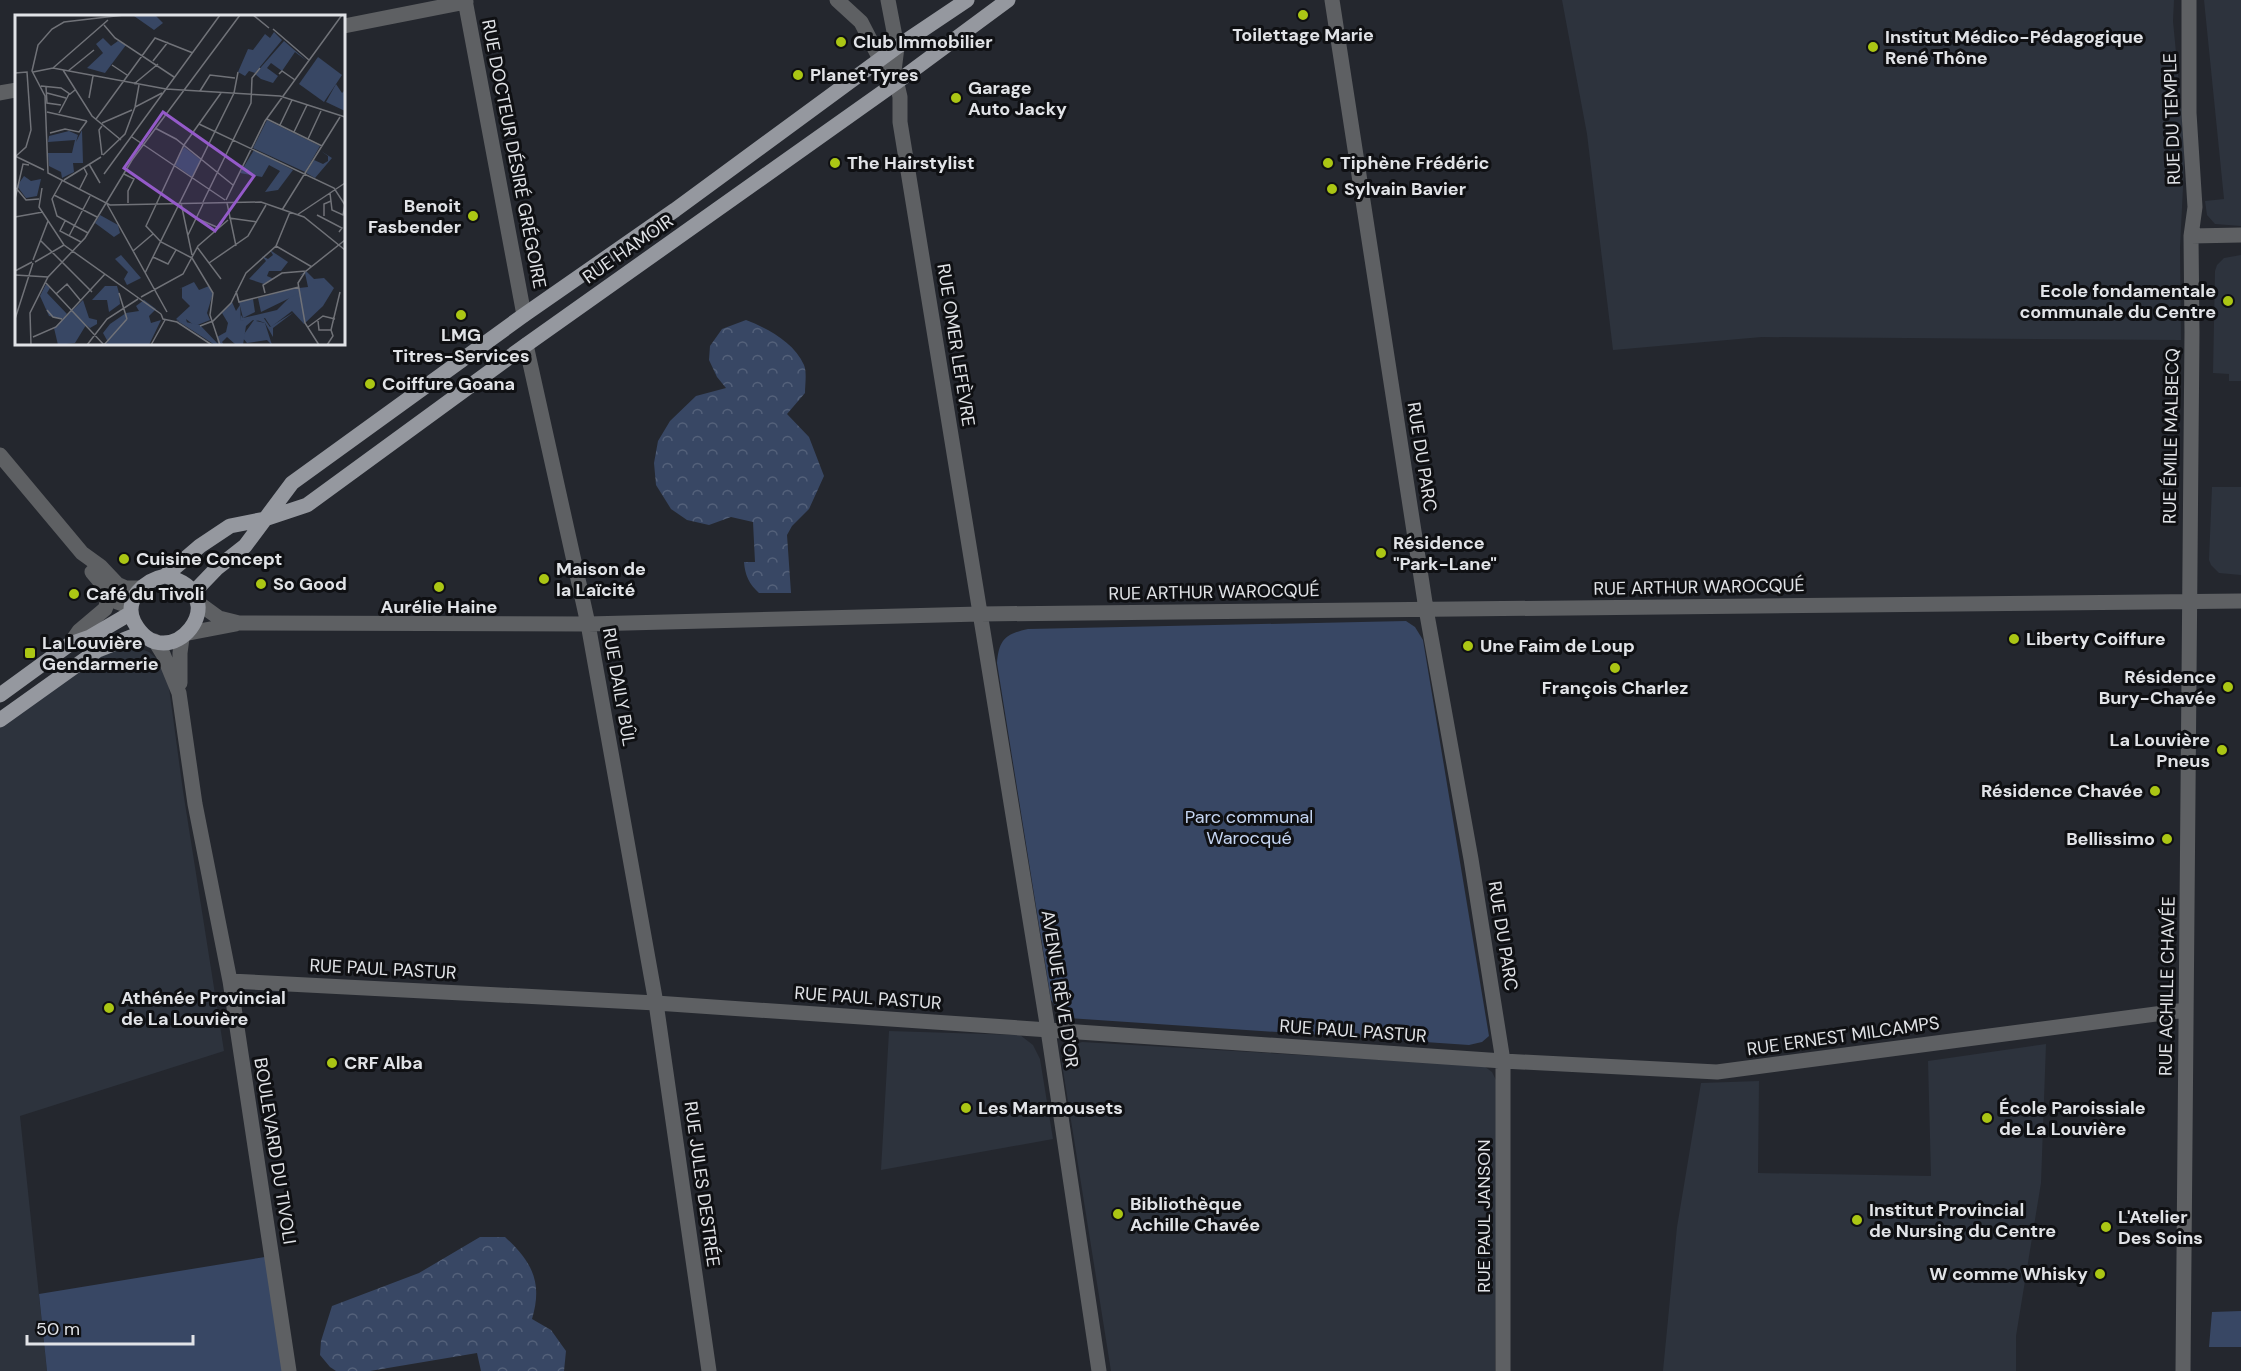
<svg xmlns="http://www.w3.org/2000/svg" width="2241" height="1371" viewBox="0 0 2241 1371" font-family="'DM Sans',sans-serif">
  <style>
    .built { fill: #2d333d }
    .green { fill: #384764 }
    .forest { fill: url(#forest-crowns) }
    .lines { fill: none; stroke-linecap: round; stroke-linejoin: round }
    .minor { stroke: #5e6063; stroke-width: 15 }
    .major { stroke: #95989f; stroke-width: 15 }
    .poi-dot { fill: #abc614; stroke: #0f1013; stroke-width: 2 }
    .labels { text-anchor: middle; dominant-baseline: central; stroke-width: 6; stroke-linejoin: round; paint-order: stroke }
    .poi-label { font-size: 18px; font-weight: bold; fill: #e1e3e7; stroke: #0f1013; text-anchor: start }
    .street-label { font-size: 18px; fill: #e1e3e7; stroke: #0f1013 }
    .park-label { font-size: 18px; fill: #c5d5f2; stroke: #0f1013 }
    .inset-road { fill: none; stroke: #707278; stroke-width: 1.5 }
    .view { fill: #945ac9; fill-opacity: 0.15; stroke: #945ac9; stroke-width: 3 }
    .inset-edge { fill: none; stroke: #e1e3e7; stroke-width: 3 }
  </style>
  <defs>
    <pattern id="forest-crowns" width="20" height="18" patternUnits="userSpaceOnUse" patternTransform="scale(1.5)"><rect width="20" height="18" fill="#384764"/><path d="M2 6a3 3 0 1 1 6 0M12 15a3 3 0 1 1 6 0" fill="none" stroke="#54617a"/></pattern>
  </defs>
  <rect width="100%" height="100%" fill="#24272e"/>
  <!-- built -->
  <path class="built" d="M1562 0H2174L2173 21 2185 148 2180 247 2181 340 1762 337 1613 350 1587 134Z
    M2204 0H2241V226L2215 224 2207 215 2205 201 2224 199Z
    M2241 255V381H2229V374L2213 373 2215 271 2217 265 2224 258Z
    M2212 487H2241V575L2219 573 2211 565 2209 560Z
    M121 646 136 647 149 652 162 663 167 673 183 791 224 1051 20 1116 47 1371H0V726L98 658Z
    M889 1031 1020 1035 1033 1045 1040 1059 1053 1139 881 1170Z
    M1082 1042 1469 1065 1484 1066 1492 1072 1497 1082 1498 1102 1495 1371H1111L1062 1064 1067 1050 1073 1045Z
    M2046 1044 2041 1183 2016 1336V1371H1663L1677 1227 1701 1083 1759 1081 1758 1173 1931 1176 1928 1061Z"/>
  <!-- green -->
  <path class="green" d="M1406 621 1415 627 1423 640 1489 1036 1482 1042 1469 1045 1068 1018 1059 1011 1051 1000 997 663C999 640 1005 634 1028 629Z
    M271 1256 289 1371H47L39 1294Z
    M2241 1311V1347H2209L2212 1312Z"/>
  <!-- forest -->
  <path class="forest" d="M746 320C767 328 794 342 804 365 807 372 805 385 805 393L787 414 809 437 824 476 809 509 792 526 787 535 791 593H759C749 584 745 575 744 562H755L753 522 731 517 709 525 687 520 671 509 656 485 654 463 658 441 670 421 696 396 726 388 717 377 709 360 710 346 722 329Z
    M480 1237H505C532 1262 543 1282 532 1319L551 1330 566 1351 564 1371H481L477 1353 370 1371H336L330 1367 320 1355 321 1341 332 1306 419 1273Z"/>
  <g class="lines">
    <!-- minor -->
    <path class="minor" d="M465 0 524 315
      M837 0 861 22 880 59 890 67
      M888 0 897 47 894 71 900 97V122L1048 1030 1099 1371
      M1332 0 1426 609 1471 859 1503 1061V1371
      M344 26 466 2
      M0 93 16 90
      M2191 236 2241 235
      M526 345 588 624 656 1003 709 1371
      M0 455 82 553 100 566 117 584 126 588H141
      M92 572 117 602 131 607
      M197 602 219 618 239 623 588 624 980 614 2241 601
      M189 633 236 624
      M155 641 163 654 179 693 195 804 230 981 289 1371
      M70 644 79 631 105 609 108 601 105 588
      M180 683V653L182 638
      M230 981 656 1003 1503 1061 1717 1072 2186 1010
      M2183 1371 2192 332 2191 236 2195 207 2189 113V0"/>
    <!-- major -->
    <path class="major" d="M165 576 200 546 230 526 265 519 307 505 526 345 897 82 1008 0
      M165 576C241 594 167 683 134 622 123 600 144 580 165 576Z
      M193 593 217 568 245 546 292 483 524 315 675 210 897 47 967 0
      M0 695 70 644 90 637 131 613
      M0 720 98 650 141 633"/>
  </g>
  <!-- markers -->
  <g class="poi-dot">
    <circle cx="1303" cy="15" r="6"/>
    <circle cx="841" cy="42" r="6"/>
    <circle cx="1873" cy="47" r="6"/>
    <circle cx="798" cy="75" r="6"/>
    <circle cx="956" cy="98" r="6"/>
    <circle cx="835" cy="163" r="6"/>
    <circle cx="1328" cy="163" r="6"/>
    <circle cx="1332" cy="189" r="6"/>
    <circle cx="473" cy="216" r="6"/>
    <circle cx="2228" cy="301" r="6"/>
    <circle cx="461" cy="315" r="6"/>
    <circle cx="370" cy="384" r="6"/>
    <circle cx="1381" cy="553" r="6"/>
    <circle cx="124" cy="559" r="6"/>
    <circle cx="544" cy="579" r="6"/>
    <circle cx="261" cy="584" r="6"/>
    <circle cx="439" cy="587" r="6"/>
    <circle cx="74" cy="594" r="6"/>
    <circle cx="2014" cy="639" r="6"/>
    <circle cx="1468" cy="646" r="6"/>
    <rect x="24" y="647" width="12" height="12" rx="3"/>
    <circle cx="1615" cy="668" r="6"/>
    <circle cx="2228" cy="687" r="6"/>
    <circle cx="2222" cy="750" r="6"/>
    <circle cx="2155" cy="791" r="6"/>
    <circle cx="2167" cy="839" r="6"/>
    <circle cx="109" cy="1008" r="6"/>
    <circle cx="332" cy="1063" r="6"/>
    <circle cx="966" cy="1108" r="6"/>
    <circle cx="1987" cy="1118" r="6"/>
    <circle cx="1118" cy="1214" r="6"/>
    <circle cx="1857" cy="1220" r="6"/>
    <circle cx="2106" cy="1227" r="6"/>
    <circle cx="2100" cy="1274" r="6"/>
  </g>
  <g class="labels">
    <!-- poi labels -->
    <g class="poi-label">
      <text x="1303" y="35" text-anchor="middle">Toilettage Marie</text>
      <text x="1885" y="37">Institut Médico-Pédagogique<tspan x="1885" dy="21">René Thône</tspan></text>
      <text x="853" y="42">Club Immobilier</text>
      <text x="810" y="75">Planet Tyres</text>
      <text x="968" y="88">Garage<tspan x="968" dy="21">Auto Jacky</tspan></text>
      <text x="847" y="163">The Hairstylist</text>
      <text x="1340" y="163">Tiphène Frédéric</text>
      <text x="1344" y="189">Sylvain Bavier</text>
      <text x="461" y="206" text-anchor="end">Benoit<tspan x="461" dy="21">Fasbender</tspan></text>
      <text x="2216" y="291" text-anchor="end">Ecole fondamentale<tspan x="2216" dy="21">communale du Centre</tspan></text>
      <text x="461" y="335" text-anchor="middle">LMG<tspan x="461" dy="21">Titres-Services</tspan></text>
      <text x="382" y="384">Coiffure Goana</text>
      <text x="1393" y="543">Résidence<tspan x="1393" dy="21">"Park-Lane"</tspan></text>
      <text x="136" y="559">Cuisine Concept</text>
      <text x="556" y="569">Maison de<tspan x="556" dy="21">la Laïcité</tspan></text>
      <text x="273" y="584">So Good</text>
      <text x="86" y="594">Café du Tivoli</text>
      <text x="439" y="607" text-anchor="middle">Aurélie Haine</text>
      <text x="2026" y="639">Liberty Coiffure</text>
      <text x="42" y="643">La Louvière<tspan x="42" dy="21">Gendarmerie</tspan></text>
      <text x="1480" y="646">Une Faim de Loup</text>
      <text x="2216" y="677" text-anchor="end">Résidence<tspan x="2216" dy="21">Bury-Chavée</tspan></text>
      <text x="1615" y="688" text-anchor="middle">François Charlez</text>
      <text x="2210" y="740" text-anchor="end">La Louvière<tspan x="2210" dy="21">Pneus</tspan></text>
      <text x="2143" y="791" text-anchor="end">Résidence Chavée</text>
      <text x="2155" y="839" text-anchor="end">Bellissimo</text>
      <text x="121" y="998">Athénée Provincial<tspan x="121" dy="21">de La Louvière</tspan></text>
      <text x="344" y="1063">CRF Alba</text>
      <text x="978" y="1108">Les Marmousets</text>
      <text x="1999" y="1108">École Paroissiale<tspan x="1999" dy="21">de La Louvière</tspan></text>
      <text x="1130" y="1204">Bibliothèque<tspan x="1130" dy="21">Achille Chavée</tspan></text>
      <text x="1869" y="1210">Institut Provincial<tspan x="1869" dy="21">de Nursing du Centre</tspan></text>
      <text x="2118" y="1217">L'Atelier<tspan x="2118" dy="21">Des Soins</tspan></text>
      <text x="2088" y="1274" text-anchor="end">W comme Whisky</text>
    </g>
    <!-- street labels -->
    <g class="street-label">
      <text transform="translate(2172 119) rotate(-92)">RUE DU TEMPLE</text>
      <text transform="translate(514 154) rotate(79)">RUE DOCTEUR DÉSIRÉ GRÉGOIRE</text>
      <text transform="translate(628 249) rotate(-35)">RUE HAMOIR</text>
      <text transform="translate(956 345) rotate(81)">RUE OMER LEFÈVRE</text>
      <text transform="translate(2171 436) rotate(-89)">RUE ÉMILE MALBECQ</text>
      <text transform="translate(1422 457) rotate(81)">RUE DU PARC</text>
      <text transform="translate(1699 587) rotate(-1)">RUE ARTHUR WAROCQUÉ</text>
      <text transform="translate(1214 592) rotate(-1)">RUE ARTHUR WAROCQUÉ</text>
      <text transform="translate(619 687) rotate(80)">RUE DAILY BÛL</text>
      <text transform="translate(1503 936) rotate(81)">RUE DU PARC</text>
      <text transform="translate(383 969) rotate(3)">RUE PAUL PASTUR</text>
      <text transform="translate(2167 986) rotate(-89)">RUE ACHILLE CHAVÉE</text>
      <text transform="translate(1060 989) rotate(81)">AVENUE RÊVE D'OR</text>
      <text transform="translate(868 998) rotate(4)">RUE PAUL PASTUR</text>
      <text transform="translate(1353 1031) rotate(4)">RUE PAUL PASTUR</text>
      <text transform="translate(1843 1036) rotate(-8)">RUE ERNEST MILCAMPS</text>
      <text transform="translate(275 1151) rotate(81)">BOULEVARD DU TIVOLI</text>
      <text transform="translate(702 1184) rotate(82)">RUE JULES DESTRÉE</text>
      <text transform="translate(1484 1216) rotate(-90)">RUE PAUL JANSON</text>
    </g>
    <!-- park labels -->
    <g class="park-label">
      <text x="1249" y="817">Parc communal<tspan x="1249" dy="21">Warocqué</tspan></text>
    </g>
  </g>
  <!-- overview -->
  <g transform="translate(15 15)">
    <rect width="330" height="330" fill="#24272e"/>
    <path d="M259 17 267 25 240 58 234 56 230 61 223 57 233 34 238 35 250 19 255 23ZM88 23 96 31 103 26 111 30 90 58 72 53 88 38 81 29ZM269 26 292 46 280 37 267 56 256 48 252 53 263 61 258 68 246 64 240 59ZM321 69 327 78 330 75V96L311 87ZM252 105 305 131 290 157 238 133ZM67 115 68 148H58L59 157 47 163 46 157 34 151 33 138H57L60 125 33 127 34 121 54 116 63 120 61 127ZM169 132 186 145 177 162 160 150ZM239 135 278 155 263 175 250 177 265 156 254 150 247 162 225 158ZM306 136 317 143 300 163 291 158 299 145 308 149 313 146V141ZM9 161 16 166 26 164 22 181 11 183 2 171ZM85 200 103 210 105 218 99 222 80 208ZM255 235 273 247 266 256H254L252 261 259 264 249 269 234 264 251 246 247 241 253 244 258 240ZM291 256 299 264 309 263 319 273 308 291 289 309 277 296 256 312 250 303 241 306 250 308 257 330 252 325 232 328 227 322 239 305 226 306V300L228 303 262 295 284 273 293 272 290 258 284 261ZM179 267 184 275 194 271 198 278 192 298 195 305 180 311 171 304 173 311 161 304 175 291 167 283V273L164 274ZM31 269 35 273 32 278 52 299 48 304 34 301 25 281ZM129 285 141 294 134 301 136 308 146 305 134 330H85L93 327 88 318 95 309 111 298 124 296 121 291Z" fill="#384764"/>
    <path d="M140 0 148 8 139 15 119 1ZM106 240 126 263 112 270 109 264 113 257 100 244ZM90 271H102L104 278 105 289 94 297 92 285H77ZM68 285 74 303 82 305V309L75 313 71 310 60 328 43 330 39 313ZM217 287 221 296 225 290 226 306 237 302H248L255 312 279 297 258 313V322L250 308 239 304 231 311 228 330 220 329 212 322 207 327 209 330H200L161 305 185 310 203 329 202 322 211 317 213 308 207 298Z" fill="#384764"/>
    <path d="M303 42 327 60 309 87 284 69Z" fill="#384764"/>
    <path d="M284 272 285 278 246 297 243 283ZM238 284 240 297 228 303 224 287Z" fill="#384764"/>
    <path class="inset-road" d="M109 0 49 7 37 14 23 30 17 56 30 81 33 158 95 190 246 187 289 202 330 235M238 0 254 13M89 10 100 23 159 62M258 14 294 45M138 46 153 27M97 50 112 60M38 53 93 5M48 55 77 101 106 125M53 56 79 35M18 57 38 53 151 74 265 81 330 102M0 58 12 57 16 115 11 132 1 141M264 59 267 56 280 65M119 69 143 49M26 71 46 73 55 79 60 75M31 72 32 88 46 90M185 76 195 60 220 63M32 78 51 83M74 83 78 61M120 92 124 70M32 97 72 106M44 98 54 79M81 104 140 23 178 38M252 104 307 131M87 108 117 95M184 109 319 173 330 190M265 110 277 85M140 113 161 124 218 170M279 117 292 90M35 118 50 114 64 117 72 106M117 122 210 185M293 124 306 96M87 140 84 115 87 111M88 140 110 119 120 92 147 78M0 141 29 155M74 149 85 168M89 159 205 0M109 159 119 164 113 176V188M49 165 86 142M47 166 37 184 42 201 73 218M1 173 11 185 24 184M27 173 24 192 49 230 146 299M64 175 72 159 69 153M315 178 317 195 328 200 330 190M39 180 82 202M0 184 8 149 14 150M211 185 250 106 327 0M188 187 236 88 237 63 245 53M166 188 177 240M212 188 221 231M92 189 152 297M267 195 325 102M282 200 330 168M302 200 327 213 324 217M309 201V189L316 186M0 202 28 197M181 203 204 213M214 203 242 207M50 206 45 216 66 227M173 220 188 189M54 221 75 181M25 225 77 277M261 231 297 252M182 232 206 264M118 236 138 219M138 242 153 249 161 235M177 243 146 227 131 211 169 130 206 78M177 243 198 278 195 300 205 330M18 245 33 206M20 247 49 230M194 248 233 221 251 190M0 256 17 247M290 257 283 268 290 308 304 330M130 258 219 78 223 57M0 260 33 262M31 268 89 330 112 304M221 276 224 287 284 272M104 278 112 304M250 278 248 270 267 258 291 256 330 225M41 279 52 269 66 286M126 282 168 259 183 231 213 205M32 295 38 302 47 304M146 299 148 304 162 307 197 330M0 304 18 248M303 306 304 315H316M185 311 198 306 216 288 231 258 261 231 275 197M293 312 308 301 320 304M18 322 41 312 90 259M16 330 15 298 33 262 70 223 117 145 225 0M72 330 92 304 123 284M136 330 150 305M312 330 318 321 316 315 325 277"/>
    <path class="view" d="M148 97 239 161 200 216 109 153Z"/>
    <rect width="330" height="330" class="inset-edge"/>
  </g>
  <!-- scale -->
  <path d="M27 1335v9h166v-9" fill="none" stroke="#e1e3e7" stroke-width="3"/>
  <text x="36" y="1335" font-size="18" fill="#e1e3e7" stroke="#0f1013" stroke-width="4.5" paint-order="stroke">50 m</text>
</svg>
